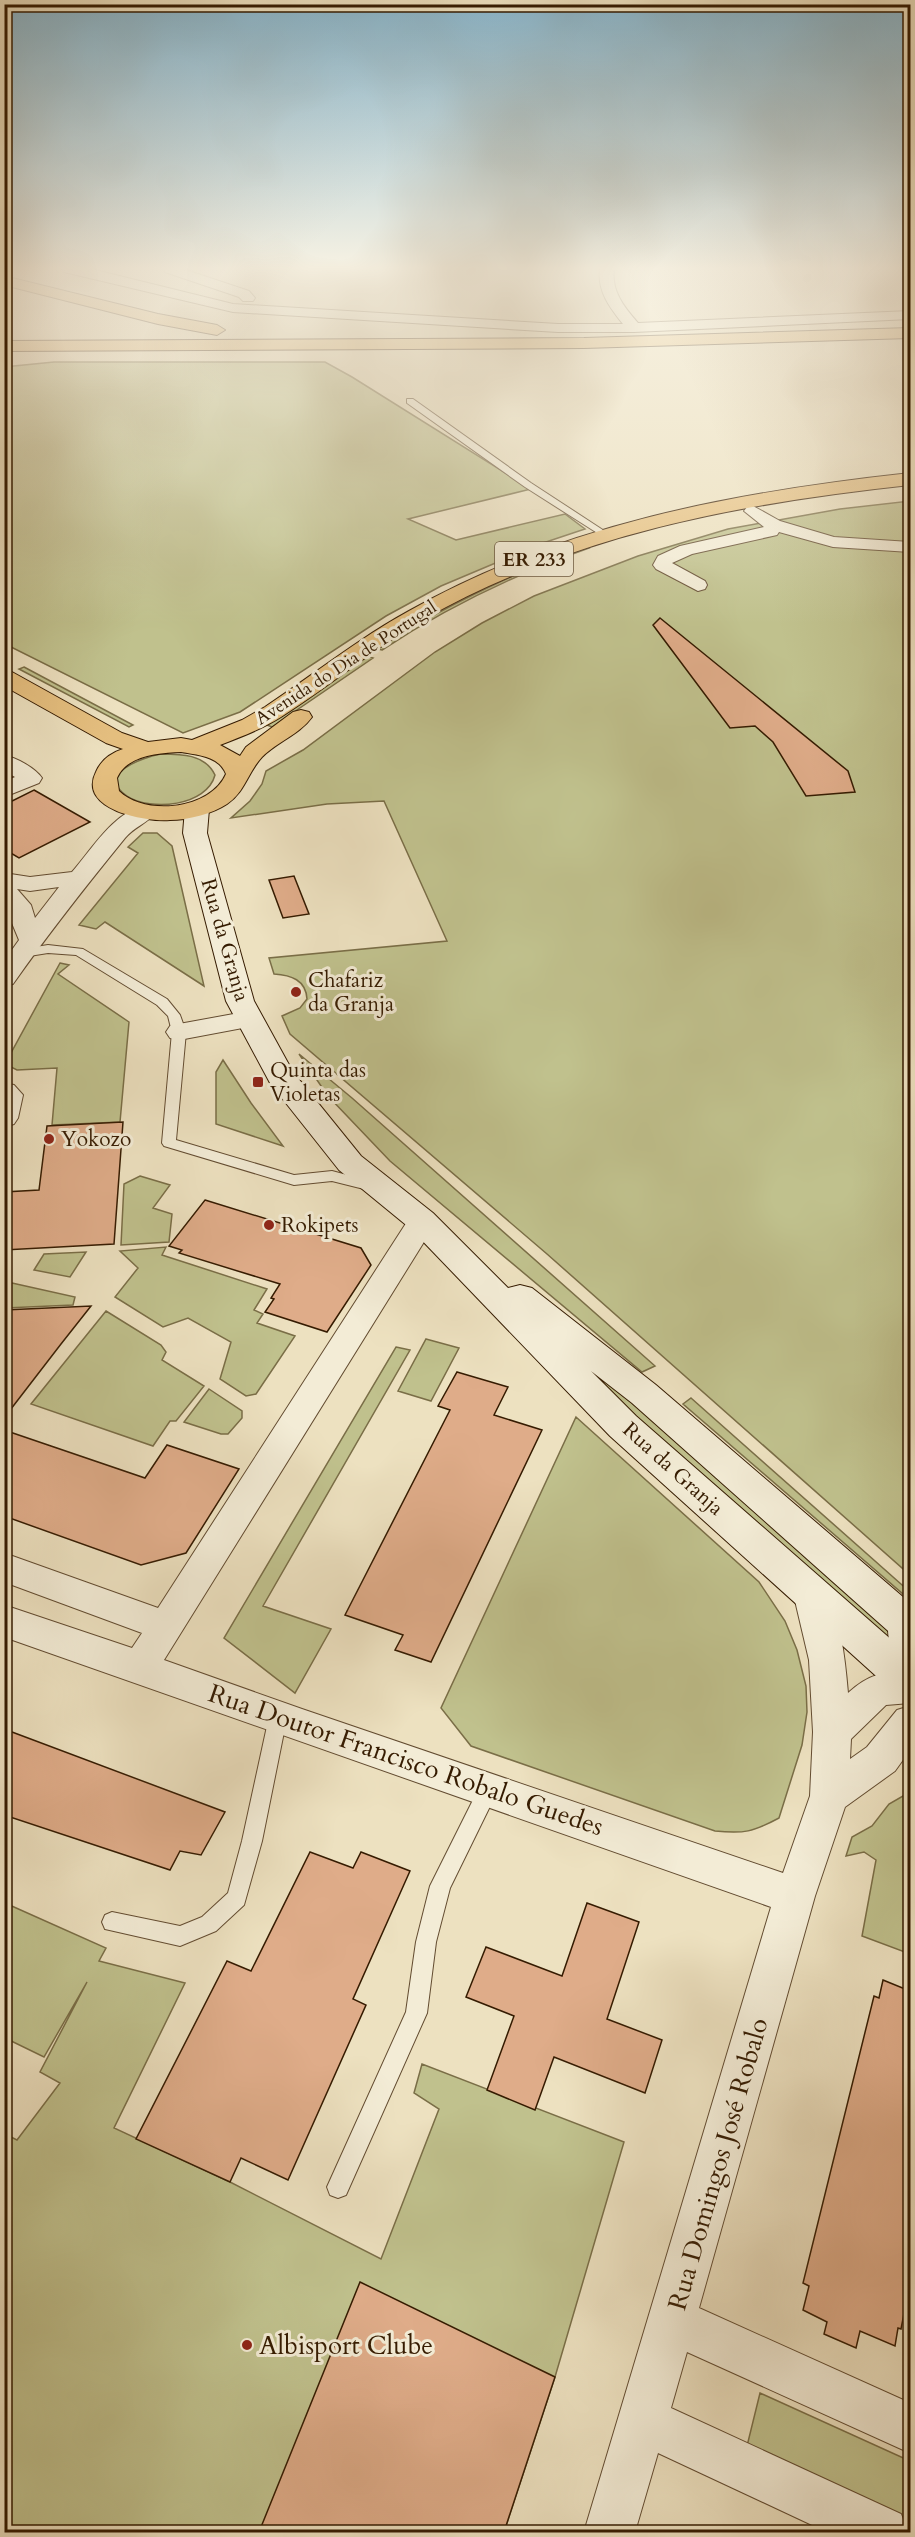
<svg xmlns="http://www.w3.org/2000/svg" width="915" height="2537" viewBox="0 0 915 2537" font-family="Cardo,serif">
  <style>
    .green { fill: #c0c18d; stroke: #7a6e47; stroke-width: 1.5 }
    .building { fill: #dfac89; stroke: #351b01; stroke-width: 1.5 }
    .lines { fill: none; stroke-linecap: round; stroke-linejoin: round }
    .lane-casing { stroke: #634c31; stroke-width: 2 }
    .street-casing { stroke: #634c31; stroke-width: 2 }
    .secondary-casing { stroke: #351b01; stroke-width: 2 }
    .primary-casing { stroke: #351b01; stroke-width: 2 }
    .lane { fill: #f3ecd6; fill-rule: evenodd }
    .street { fill: #f3ecd6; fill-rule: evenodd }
    .secondary { fill: #f3ecd6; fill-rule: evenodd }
    .primary { fill: #e6c080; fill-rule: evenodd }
    .poi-dot { fill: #8f2418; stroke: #f3ecd6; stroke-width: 2 }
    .labels { text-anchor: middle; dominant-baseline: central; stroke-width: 6; stroke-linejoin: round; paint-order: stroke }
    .far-street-label { font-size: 18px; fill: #351b01; stroke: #f3ecd6 }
    .shield { fill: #f3ecd6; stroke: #6e5a41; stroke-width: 1.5 }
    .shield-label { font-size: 20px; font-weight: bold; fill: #351b01 }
    .street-label { font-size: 21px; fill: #351b01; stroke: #f3ecd6 }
    .poi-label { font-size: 21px; fill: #351b01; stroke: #f3ecd6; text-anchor: start }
    .near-street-label { font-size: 26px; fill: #351b01; stroke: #f3ecd6 }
    .near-poi-label { font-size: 26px; fill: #351b01; stroke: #f3ecd6; text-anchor: start }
  </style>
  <rect width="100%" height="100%" fill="#ede1c0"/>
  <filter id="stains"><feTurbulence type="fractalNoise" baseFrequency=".00333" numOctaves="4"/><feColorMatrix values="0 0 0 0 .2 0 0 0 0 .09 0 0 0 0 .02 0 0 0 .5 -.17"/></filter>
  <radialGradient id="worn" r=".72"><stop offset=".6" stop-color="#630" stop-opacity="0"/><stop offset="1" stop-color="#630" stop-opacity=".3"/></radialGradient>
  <!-- green -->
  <path class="green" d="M54 362H325L352 377 531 489 408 519 456 540 565 514 585 529 543 543 441 586 386 616 240 712 183 733 5 644 4 367Z
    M910 501V1575L547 1254 290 1034 282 1016 300 1008 307 999C306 980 291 975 274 974L269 958 447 941 384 801 327 804 231 818 250 801 262 784 266 771 303 750 435 652 482 623 534 596 638 556 728 529 840 509Z
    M586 546 589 548C516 574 447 607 382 650L377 649C443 606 512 574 586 546Z
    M367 656 373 658 272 727 267 725Z
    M24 667 133 725 129 727 19 669Z
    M161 754C181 754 205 754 215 775 207 806 151 812 127 796 94 774 144 757 161 754Z
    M143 833H157L172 846 204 986 105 922 96 929 79 925 138 853 128 847Z
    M60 963 69 965 58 974 129 1022 120 1122 52 1125 57 1068 17 1070 5 1064Z
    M299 1054 352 1098 655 1366 642 1372 390 1161 328 1096Z
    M223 1060 251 1103 283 1146 216 1124V1072Z
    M140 1176 170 1185 153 1208 172 1214 169 1242 121 1245 124 1184Z
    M166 1247 162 1255 267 1289 254 1310 263 1314 257 1323 295 1336 256 1394 246 1396 220 1379 231 1342 188 1318 163 1327 115 1297 138 1268 120 1251Z
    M86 1252 70 1277 34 1270 44 1254Z
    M12 1283 75 1297 73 1305 5 1308V1288Z
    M106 1311 161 1345 166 1352 162 1360 204 1386 176 1421H170L153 1446 31 1404Z
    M426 1339 459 1348 431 1401 398 1391Z
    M396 1347 410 1350 263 1606 331 1629 295 1693 224 1638Z
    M602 1377 890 1625 897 1646 773 1544 596 1379Z
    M209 1389 242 1411V1418L228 1434H221L184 1422Z
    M691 1398 910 1592V1600L683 1404Z
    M576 1417 759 1582 785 1621 797 1650 806 1686 807 1712 802 1745 779 1818C753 1832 744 1834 715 1831L471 1746 441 1708Z
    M910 1792V1791V1954L862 1936 876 1860 864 1852 846 1856 852 1837 872 1826 889 1804Z
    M5 1903 106 1948 99 1961 185 1983 114 2128 230 2182 381 2259 439 2109 414 2093 422 2064 624 2142 555 2377 504 2532H5V2134L17 2140 60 2083 40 2072 87 1982 44 2057 5 2038Z
    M760 2393 910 2461V2521L747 2446Z"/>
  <!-- building -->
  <path class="building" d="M660 618 848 771 855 792 806 796 773 742 755 726 730 728 653 625Z
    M34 790 90 822 19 858 4 849V805Z
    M294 876 309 914 283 918 269 880Z
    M123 1122 114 1244 4 1250V1192L39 1190 47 1126Z
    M205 1200 361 1248 371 1265 327 1332 265 1312 274 1299 271 1298 280 1284 179 1253 182 1250 169 1246Z
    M91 1306 61 1344 4 1418V1310Z
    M457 1372 508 1387 494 1415 542 1430 431 1662 395 1650 403 1635 345 1615 450 1410 438 1406Z
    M4 1430 145 1478 167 1445 239 1469 186 1553 141 1565 4 1516Z
    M4 1729 225 1812 201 1855 180 1851 170 1870 4 1815Z
    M310 1852 353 1868 361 1852 410 1871 353 1999 366 2005 288 2180 241 2158 230 2182 136 2139 227 1961 251 1971Z
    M587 1903 639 1922 607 2019 662 2040 645 2093 554 2057 535 2110 487 2090 514 2016 466 1997 486 1947 562 1976Z
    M883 1980 910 1991V2283L901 2329 898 2328 895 2346 860 2331 856 2348 824 2334 827 2322 803 2310 809 2286 803 2283 874 1996 879 1998Z
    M360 2282 555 2377 504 2532H259Z"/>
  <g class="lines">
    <!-- lane casing -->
    <g class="lane-casing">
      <path id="lane" d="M407 399H413L531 483 609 534 602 536 525 487 407 403Z
        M48 945 83 949 167 999 180 1015 186 1032 176 1140 294 1175 332 1171 377 1183 379 1186 377 1189 372 1191 332 1181 294 1185 164 1146 162 1143 172 1032 168 1016 157 1005 76 955 48 953 23 957 17 953 23 949Z
        M278 1709 285 1711 287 1717 262 1841 244 1905 216 1931 180 1946 105 1929 102 1922 105 1915 112 1912 180 1926 202 1917 228 1893 242 1841 269 1717 271 1711Z
        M488 1781 495 1784 498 1790 450 1888 436 1942 427 2013 346 2195 338 2198 330 2195 327 2187 406 2012 416 1942 430 1886 481 1784Z"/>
    </g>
    <!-- street casing -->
    <g class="street-casing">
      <path id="street" d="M62 269H91L233 304 558 324H623C610 308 597 291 600 269H614C611 291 624 307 638 323L910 311V319L634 332H558L233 312 64 272Z
        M163 269H183L249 291 255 298 253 301H243L239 297 165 272Z
        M753 506 780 521 834 537 910 542V552L833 547 779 532 777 535 692 554 672 563 705 581 707 585 705 589 698 591 656 569 653 565 658 556 680 546 764 527 744 511 747 507Z
        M4 755C17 758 35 768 42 778L39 783 4 797V782L15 777 4 771Z
        M145 805 153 807 156 812C148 823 134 827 125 838 86 886 48 934 13 984L4 986V961L19 940 4 904V873L30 877 72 872C93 848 113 813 145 805ZM59 887 35 918 31 905 17 889 30 891Z
        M250 1011 259 1013 263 1019 259 1025 179 1040 170 1038 166 1032 170 1026 179 1024Z
        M4 1083 14 1085 23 1095 18 1118 14 1124 4 1127Z
        M422 1211 432 1214 437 1221 164 1660 302 1709 783 1873 810 1796 813 1732 809 1660 793 1592 798 1582 811 1577 824 1582C840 1615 845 1657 848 1693 869 1674 882 1672 910 1671V1703L886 1705 851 1739 850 1759 867 1747 897 1710 910 1706V1750L895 1771 845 1807 815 1896 699 2308 910 2403V2453L687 2352 671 2408 901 2514 908 2532H827L658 2453 635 2532H584L771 1907 4 1637V1605L132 1648 142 1633 4 1582V1553L158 1608 412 1214Z
        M905 1606 910 1608V1667L897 1662C889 1646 884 1626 892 1610Z"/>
    </g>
    <!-- secondary casing -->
    <g class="secondary-casing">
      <path id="secondary" d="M197 802 206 804 209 809 207 833 254 1001 293 1072 361 1156 433 1213 508 1288 520 1285 532 1288 656 1385 910 1603V1643L896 1638 632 1403 591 1371 636 1416 910 1656V1698L896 1694 610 1436 411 1229 339 1170 270 1083 226 1001 183 833 185 809 188 804Z"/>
    </g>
    <!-- primary casing -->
    <g class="primary-casing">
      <path id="primary" d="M4 276 158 314 217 325 225 330 217 335 158 324 4 285Z
        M910 328V338L584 348 4 351V341L584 338Z
        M910 473V485C741 503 574 534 424 619 374 648 330 686 281 717 262 729 241 737 220 745L240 756 246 747 293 712 301 710 309 712 312 717C300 734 277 742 262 757 248 772 245 792 227 804 212 814 188 820 170 820 146 822 77 810 96 772 101 760 111 753 123 749L106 743 4 686V671L12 672 122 733 148 742 181 738 192 740 242 720 265 707C313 675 358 639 409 611 562 524 736 492 910 473ZM181 752C198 755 219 756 226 774 211 809 146 817 119 791L117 778C127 755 159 753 181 752Z"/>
    </g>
    <!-- lane -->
    <use href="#lane" class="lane"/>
    <!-- street -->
    <use href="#street" class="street"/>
    <!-- secondary -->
    <use href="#secondary" class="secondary"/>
    <!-- primary -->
    <use href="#primary" class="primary"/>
  </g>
  <!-- sky -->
  <linearGradient id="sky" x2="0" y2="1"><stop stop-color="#89b8d0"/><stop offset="0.43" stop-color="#f7f2e3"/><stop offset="1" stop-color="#f7f2e3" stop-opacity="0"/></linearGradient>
  <rect width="915" height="624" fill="url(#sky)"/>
  <!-- markers -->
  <g class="poi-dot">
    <circle cx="296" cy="992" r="6"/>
    <rect x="252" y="1076" width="12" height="12" rx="3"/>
    <circle cx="49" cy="1139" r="6"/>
    <circle cx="269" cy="1225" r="6"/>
    <circle cx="247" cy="2345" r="6"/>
  </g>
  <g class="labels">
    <!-- far-street labels -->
    <g class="far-street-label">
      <text transform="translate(346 663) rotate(-33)">Avenida do Dia de Portugal</text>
    </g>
    <!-- shield labels -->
    <rect class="shield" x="495" y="542" width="78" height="34" rx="4.5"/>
    <g class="shield-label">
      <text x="534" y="559">ER 233</text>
    </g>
    <!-- street labels -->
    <g class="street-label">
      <text transform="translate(225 940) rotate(74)">Rua da Granja</text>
      <text transform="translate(673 1469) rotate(42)">Rua da Granja</text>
    </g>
    <!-- poi labels -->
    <g class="poi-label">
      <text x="308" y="980">Chafariz<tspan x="308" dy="24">da Granja</tspan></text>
      <text x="270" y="1070">Quinta das<tspan x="270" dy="24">Violetas</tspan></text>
      <text x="61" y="1139">Yokozo</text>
      <text x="281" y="1225">Rokipets</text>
    </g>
    <!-- near-street labels -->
    <g class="near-street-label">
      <text transform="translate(406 1760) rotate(19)">Rua Doutor Francisco Robalo Guedes</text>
      <text transform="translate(718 2164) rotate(-74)">Rua Domingos José Robalo</text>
    </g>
    <!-- near-poi labels -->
    <g class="near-poi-label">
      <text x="259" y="2345">Albisport Clube</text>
    </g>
  </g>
  <!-- margin -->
  <rect width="915" height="2537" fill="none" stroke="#ede1c0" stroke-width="24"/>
  <rect x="6" y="6" width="903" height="2525" fill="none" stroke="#351b01" stroke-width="3"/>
  <rect x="12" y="12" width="891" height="2513" fill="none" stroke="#351b01" stroke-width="1.5"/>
  <rect width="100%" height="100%" filter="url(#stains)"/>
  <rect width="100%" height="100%" fill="url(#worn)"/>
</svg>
